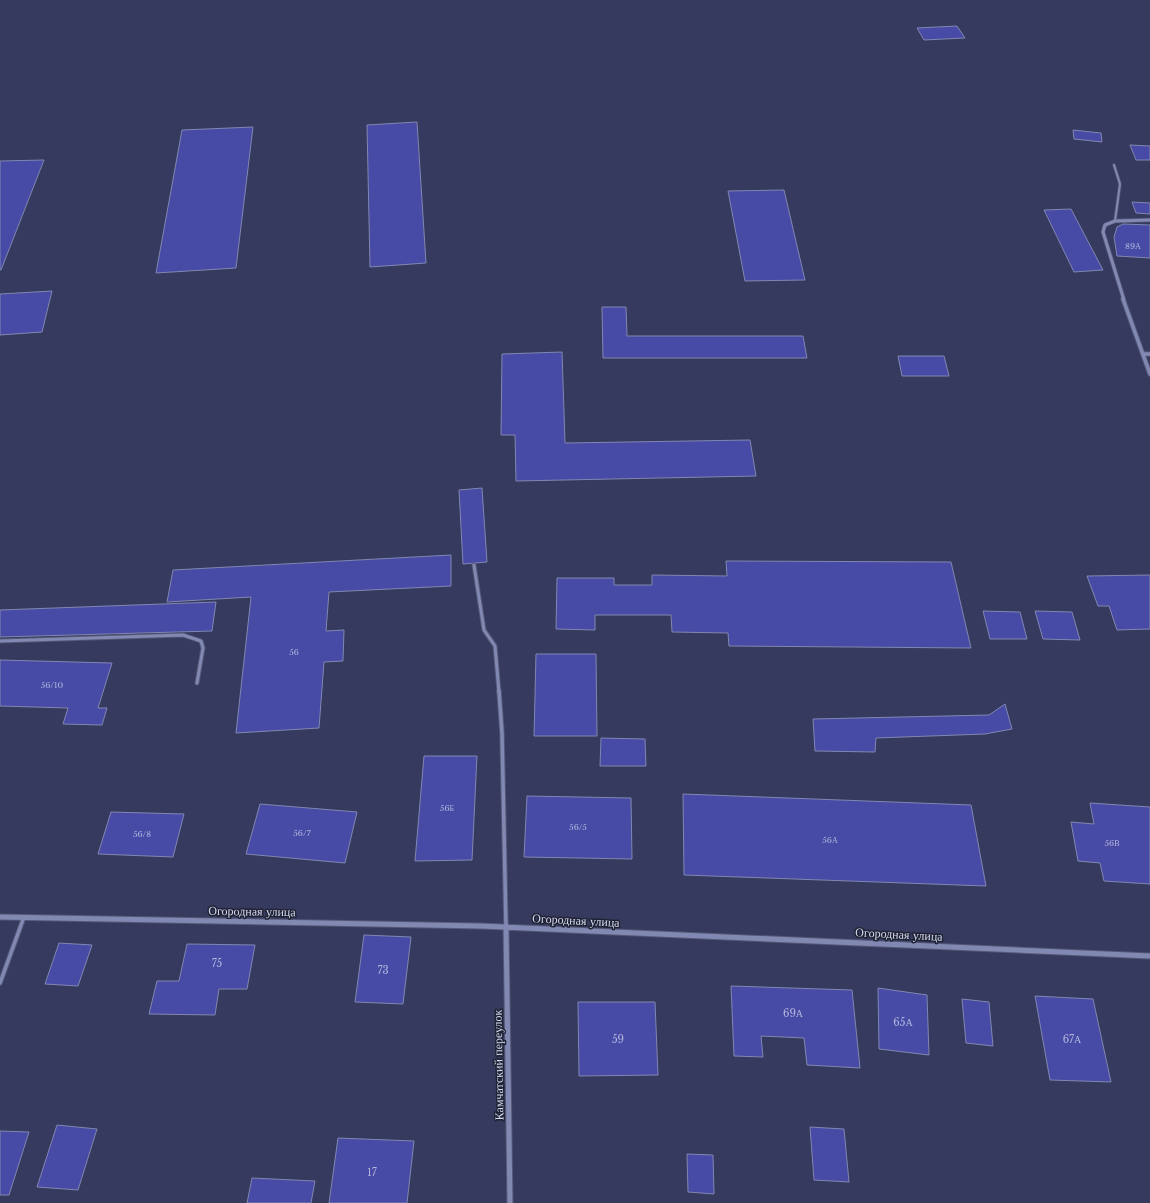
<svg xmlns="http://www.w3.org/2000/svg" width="1150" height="1203" viewBox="0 0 1150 1203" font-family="'Libre Baskerville',serif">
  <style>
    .building { fill: #484ba5; stroke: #8187b1 }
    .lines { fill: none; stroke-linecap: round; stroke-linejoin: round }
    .lane-far2-casing { stroke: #545876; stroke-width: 3.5 }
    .lane-far1-casing { stroke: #545876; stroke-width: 5 }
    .lane-casing { stroke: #545876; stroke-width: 5.5 }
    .street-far2-casing { stroke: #545876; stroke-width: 4.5 }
    .street-far1-casing { stroke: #545876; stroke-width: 5.5 }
    .street-casing { stroke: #545876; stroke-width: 7 }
    .lane-far2 { stroke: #8188b2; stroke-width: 2 }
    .lane-far1 { stroke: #8188b2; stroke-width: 3 }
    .lane { stroke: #8188b2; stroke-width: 3.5 }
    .street-far2 { stroke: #8188b2; stroke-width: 3 }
    .street-far1 { stroke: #8188b2; stroke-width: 3.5 }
    .street { stroke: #8188b2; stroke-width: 5 }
    .labels { text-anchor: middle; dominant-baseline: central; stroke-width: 3; stroke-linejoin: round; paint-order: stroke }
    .number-label { font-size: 8px; fill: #b2b6dd }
    .near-number-label { font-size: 10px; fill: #b2b6dd }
    .near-street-label { font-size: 12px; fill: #d5d9f0; stroke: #202334 }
  </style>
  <rect width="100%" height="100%" fill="#363a5e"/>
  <!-- building -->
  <path class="building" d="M957 26 965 38 924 40 917 28Z
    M417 122 426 263 370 267 367 125Z
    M253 127 236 268 156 273 182 130Z
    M1073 130 1101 133 1102 142 1074 139Z
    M1130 145 1150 146V160H1136Z
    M44 160 1 270H0V161Z
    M784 190 805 280 745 281 728 191Z
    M1132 202 1150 203V214L1136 213Z
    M1071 209 1103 270 1074 272 1044 210Z
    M1123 224 1150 225V258L1117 256 1114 237 1117 227Z
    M52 291 42 332 0 335V294Z
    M602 307H626L627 336H803L807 358H603Z
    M562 352 565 443 750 440 756 476 516 481 515 435H501L502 354Z
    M898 356H944L949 376H902Z
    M482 488 487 562 463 564 459 490Z
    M451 555V586L329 592 326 631 344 630 343 661 324 662 319 728 236 733 251 597 167 602 173 570Z
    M726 561 951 562 971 648 729 646 728 633 672 632 671 615H595V630L556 629 557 578H614V585H652V575L727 576Z
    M1150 575V629L1117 630 1109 606H1098L1087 576Z
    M216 602 212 631 0 637V610Z
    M983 611 1020 612 1027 639H990Z
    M1035 611 1072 612 1080 640 1043 639Z
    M536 654H596L597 736H534Z
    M0 660 112 663 98 708H107L102 725 63 724 68 708 0 706Z
    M1005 704 1012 729 985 734 876 738 875 752 815 751 813 719 989 715Z
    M601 738 645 739 646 766H600Z
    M424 756H477L472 860 415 861Z
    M683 794 971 805 986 886 684 875Z
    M527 796 631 798 632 859 524 857Z
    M1090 803 1150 807V884L1104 881 1100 863 1078 861 1071 822 1094 824Z
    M260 804 357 812 345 863 246 854Z
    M111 812 184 814 173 857 98 854Z
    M364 935 411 937 403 1004 355 1002Z
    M59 943 92 945 78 986 45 984Z
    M187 944 255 945 247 989H219L215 1015 149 1014 157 981H179Z
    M731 986 852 990 860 1068 807 1065 804 1038 761 1036 763 1057 734 1056Z
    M878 988 927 995 929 1055 879 1049Z
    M1035 996 1093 999 1111 1082 1050 1080Z
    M962 999 989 1002 993 1046 966 1043Z
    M578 1002H655L658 1075 579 1076Z
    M57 1125 97 1129 78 1190 37 1187Z
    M810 1127 844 1129 849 1182 814 1180Z
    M0 1131 29 1132 9 1195H0Z
    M338 1138 414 1141 407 1203H329Z
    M687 1154 713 1155 714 1194 688 1192Z
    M252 1178 315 1181 311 1203H247Z"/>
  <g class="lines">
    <!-- lane-far2 casing -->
    <g class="lane-far2-casing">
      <path id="lane-far2" d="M1114 165 1120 184 1115 221"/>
    </g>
    <!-- lane-far1 casing -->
    <g class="lane-far1-casing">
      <path id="lane-far1" d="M474 565 484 630 495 646 499 692
        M0 641 183 635 201 641 203 648 197 683"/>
    </g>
    <!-- lane casing -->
    <g class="lane-casing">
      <path id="lane" d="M499 691 502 733 506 926
        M0 983 24 917"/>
    </g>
    <!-- street-far2 casing -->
    <g class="street-far2-casing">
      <path id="street-far2" d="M1124 300 1103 232 1105 225 1115 221 1150 220"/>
    </g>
    <!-- street-far1 casing -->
    <g class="street-far1-casing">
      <path id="street-far1" d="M1123 299 1150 374
        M1143 354H1150"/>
    </g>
    <!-- street casing -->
    <g class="street-casing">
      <path id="street" d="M0 917 480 926 1150 956
        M506 926 510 1203"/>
    </g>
    <!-- lane-far2 -->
    <use href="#lane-far2" class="lane-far2"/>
    <!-- lane-far1 -->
    <use href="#lane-far1" class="lane-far1"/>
    <!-- lane -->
    <use href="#lane" class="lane"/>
    <!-- street-far2 -->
    <use href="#street-far2" class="street-far2"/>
    <!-- street-far1 -->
    <use href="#street-far1" class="street-far1"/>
    <!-- street -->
    <use href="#street" class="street"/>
  </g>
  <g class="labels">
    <!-- number labels -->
    <g class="number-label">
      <text x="1133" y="246">89А</text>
      <text x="294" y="652">56</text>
      <text x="52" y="685">56/10</text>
      <text x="447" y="808">56Б</text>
      <text x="578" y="827">56/5</text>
      <text x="302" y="833">56/7</text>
      <text x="142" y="834">56/8</text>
      <text x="830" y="840">56А</text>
      <text x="1112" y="843">56В</text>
    </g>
    <!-- near-number labels -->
    <g class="near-number-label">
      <text x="217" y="963">75</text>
      <text x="383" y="970">73</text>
      <text x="793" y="1013">69А</text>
      <text x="903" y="1022">65А</text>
      <text x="618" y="1039">59</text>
      <text x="1072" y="1039">67А</text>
      <text x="372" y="1172">17</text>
    </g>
    <!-- near-street labels -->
    <g class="near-street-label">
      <text transform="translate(252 911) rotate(1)">Огородная улица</text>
      <text transform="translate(576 920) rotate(3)">Огородная улица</text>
      <text transform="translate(899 934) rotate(3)">Огородная улица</text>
      <text transform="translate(498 1065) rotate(-91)">Камчатский переулок</text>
    </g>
  </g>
</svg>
